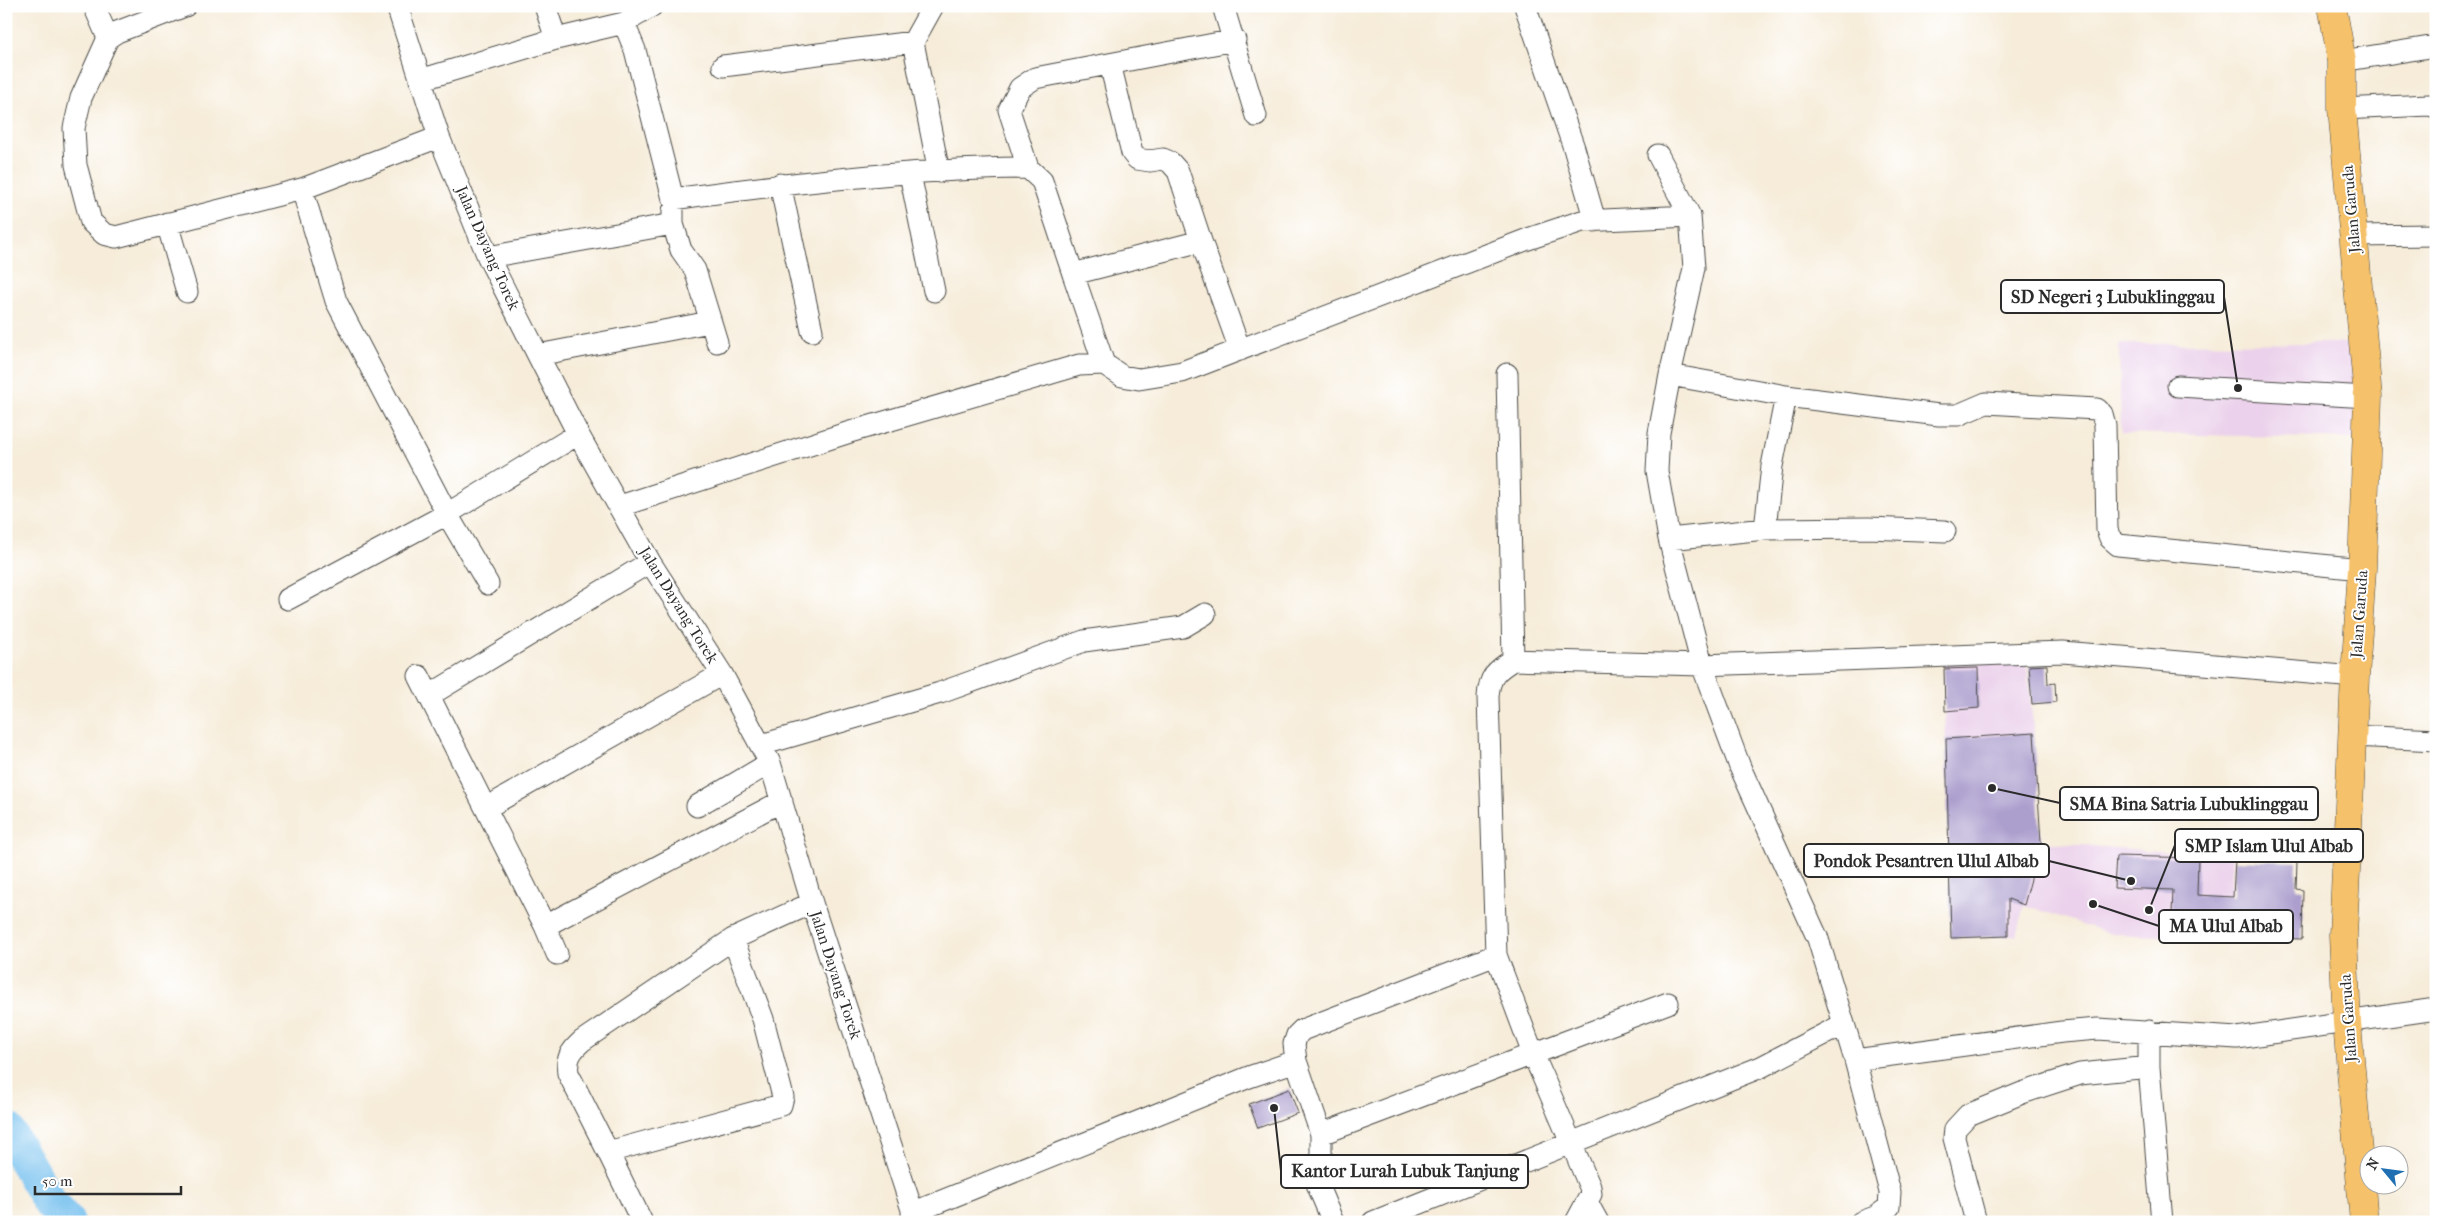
<svg xmlns="http://www.w3.org/2000/svg" width="2442" height="1228" viewBox="0 0 2442 1228" font-family="'IM FELL French Canon',serif">
  <style>
    .built { fill: #ebd1eb }
    .lines { fill: none; stroke-linecap: round; stroke-linejoin: round }
    .river { stroke: #74c0ee; stroke-width: 35 }
    .building { fill: #ac9fce }
    .minor-casing { stroke: #494845; stroke-width: 23 }
    .highway-casing { stroke: #494845; stroke-width: 29 }
    .minor { stroke: #fff; stroke-width: 21 }
    .highway { stroke: #f5c16b; stroke-width: 28 }
    .labels { text-anchor: middle; dominant-baseline: central; stroke-width: 4; stroke-linejoin: round; paint-order: stroke }
    .street-label { font-size: 16px; fill: #2b2b2b; stroke: #fff }
    .leader { fill: none; stroke: #2b2b2b; stroke-width: 2 }
    .callout-dot { fill: #2b2b2b; stroke: #fff; stroke-width: 2 }
    .callout { fill: #fff; stroke: #2b2b2b; stroke-width: 2 }
    .callout-label { font-size: 18px; text-anchor: middle; font-weight: bold; fill: #2b2b2b }
  </style>
  <rect width="100%" height="100%" fill="#fff"/>
  <filter id="ink" filterUnits="userSpaceOnUse"><feTurbulence type="fractalNoise" baseFrequency=".02" numOctaves="2"/><feDisplacementMap in="SourceGraphic" scale="10" xChannelSelector="R" yChannelSelector="G"/><feConvolveMatrix kernelMatrix="1 2 1 2 8 2 1 2 1" color-interpolation-filters="sRGB"/></filter>
  <filter id="wash" filterUnits="userSpaceOnUse"><feTurbulence type="fractalNoise" baseFrequency=".0096" numOctaves="4" result="noise"/><feDisplacementMap in="SourceGraphic" scale="20" xChannelSelector="R" yChannelSelector="G"/><feGaussianBlur stdDeviation="1.12" result="paint"/><feColorMatrix in="noise" values="0 0 0 0 0 0 0 0 0 0 0 0 0 0 0 0 0 1.4 0 .05"/><feComposite in="paint" operator="in"/></filter>
  <g filter="url(#wash)">
    <rect width="100%" height="100%" fill="#f6ecd9"/>
    <!-- built -->
    <path class="built" d="M2355 343 2356 439 2121 433 2119 344Z
      M2026 661 2034 733 2041 842 2232 857 2229 939 2112 934 2024 905 2016 936 1951 938 1944 663Z"/>
    <g class="lines">
      <!-- river -->
      <path class="river" d="M6 1128 50 1203 67 1222"/>
    </g>
    <g id="blocks">
      <!-- building -->
      <path class="building" d="M2047 665 2048 684 2055 683 2056 702 2032 704 2029 666Z
        M1978 668 1979 708 1945 711 1944 669Z
        M2034 733 2041 842 2024 905 2008 899V936L1951 938 1946 739Z
        M2116 856 2198 858 2197 895 2233 897 2235 860 2297 862 2296 889 2303 890 2302 939 2232 937V926L2189 924 2190 914H2172L2173 890 2114 888Z
        M1289 1089 1298 1113 1258 1128 1249 1104Z"/>
    </g>
  </g>
  <g filter="url(#ink)">
    <use href="#blocks" fill-opacity="0" stroke="#494845" stroke-width="1"/>
    <g class="lines">
      <!-- minor casing -->
      <g class="minor-casing">
        <path id="minor" d="M94 6 108 38
          M185 6 117 32 108 38 81 98 74 128 76 165 91 222 104 234 116 237 302 189 439 137
          M397 6 439 137 488 257 578 434 650 562 722 674 770 763 812 903 916 1222
          M545 6 556 39
          M933 6 913 42 939 172
          M1223 6 1256 116
          M1525 6 1574 148 1595 221
          M624 23 635 50 673 199C790 183 909 169 1028 168L1042 181 1073 274 1201 241 1240 350
          M2342 61 2436 46
          M1110 64 1132 153 1137 159 1150 161 1163 159 1170 162 1178 171 1201 241
          M723 66 913 42
          M420 80 556 39 624 23 652 6
          M2342 109 2429 105 2436 107
          M1658 155 1690 216 1694 268 1670 375 1659 433 1657 471 1669 539 1702 665 1740 767 1818 939 1855 1060 1890 1192 1889 1207 1875 1217 1861 1222
          M1028 168 1009 110 1020 88 1035 78 1235 40
          M910 174 934 291
          M780 184 812 331
          M302 189 336 301 447 514 488 584
          M673 211V224L681 250 695 270 717 342
          M167 223 187 292
          M2354 236 2436 235
          M488 257 673 224
          M1073 274 1104 364
          M538 355 710 322
          M1507 374 1513 660
          M1670 375 1786 396 1939 415H1958L1986 403 2097 409 2102 414 2105 425 2107 530 2110 538 2118 545 2362 569
          M2178 386 2368 397
          M620 506 850 432 1079 365 1104 364 1122 376 1139 379 1182 372 1528 239 1582 221 1690 216
          M1765 529 1772 466 1786 396
          M1669 539 1765 529 1868 528 1945 531
          M288 599 447 514 578 434
          M419 676 545 926 557 954
          M430 695 650 562
          M2353 736 2436 740
          M761 745 940 693 1084 641 1183 627 1205 614
          M697 806 770 763
          M486 808 722 674
          M545 926 782 801
          M733 939 763 1019 783 1097 781 1105 608 1152 568 1073C566 1058 571 1051 582 1041L733 939 812 903
          M2149 1031V1067L2162 1222
          M1855 1060 2062 1032 2098 1029 2237 1038 2436 1009
          M1321 1134 1668 1003
          M608 1152 642 1222
          M1587 1202 1598 1222
          M912 1213 1249 1077 1296 1061
          M1333 1222 1317 1184 1321 1159V1134L1296 1061 1294 1044 1297 1035 1302 1030 1496 955
          M1373 1222 1761 1067 1844 1024
          M1576 1222 1591 1194 1590 1187 1533 1054 1496 955 1488 697C1489 677 1496 670 1513 660L1702 665 2063 652 2355 677
          M1976 1222 1954 1138 1955 1129 1968 1115 2022 1093 2080 1074 2149 1067"/>
      </g>
      <!-- highway casing -->
      <g class="highway-casing">
        <path id="highway" d="M2332 6 2342 61V109L2368 397 2362 569 2355 677 2343 935 2347 1023 2364 1222"/>
      </g>
      <!-- minor -->
      <use href="#minor" class="minor"/>
      <!-- highway -->
      <use href="#highway" class="highway"/>
    </g>
  </g>
  <g class="labels">
    <!-- street labels -->
    <g class="street-label">
      <text transform="translate(2351 209) rotate(-95)">Jalan Garuda</text>
      <text transform="translate(488 248) rotate(66)">Jalan Dayang Torek</text>
      <text transform="translate(679 605) rotate(58)">Jalan Dayang Torek</text>
      <text transform="translate(2359 614) rotate(-86)">Jalan Garuda</text>
      <text transform="translate(836 975) rotate(72)">Jalan Dayang Torek</text>
      <text transform="translate(2348 1018) rotate(-94)">Jalan Garuda</text>
    </g>
  </g>
  <!-- callouts -->
  <path class="leader" d="M2238 388L2224 297M1992 788L2060 803M2149 910L2175 845M2131 881L2049 861M2093 904L2159 926M1274 1108L1281 1171"/>
  <g class="callout-dot">
    <circle cx="2238" cy="388" r="5"/>
    <circle cx="1992" cy="788" r="5"/>
    <circle cx="2149" cy="910" r="5"/>
    <circle cx="2131" cy="881" r="5"/>
    <circle cx="2093" cy="904" r="5"/>
    <circle cx="1274" cy="1108" r="5"/>
  </g>
  <g class="callout">
    <rect x="2001" y="280" width="223" height="33" rx="5"/>
    <rect x="2060" y="787" width="258" height="33" rx="5"/>
    <rect x="2175" y="829" width="188" height="33" rx="5"/>
    <rect x="1804" y="844" width="245" height="33" rx="5"/>
    <rect x="2159" y="910" width="134" height="33" rx="5"/>
    <rect x="1281" y="1155" width="247" height="33" rx="5"/>
  </g>
  <g class="callout-label">
    <text x="2113" y="303">SD Negeri 3 Lubuklinggau</text>
    <text x="2189" y="810">SMA Bina Satria Lubuklinggau</text>
    <text x="2269" y="852">SMP Islam Ulul Albab</text>
    <text x="1926" y="867">Pondok Pesantren Ulul Albab</text>
    <text x="2226" y="932">MA Ulul Albab</text>
    <text x="1405" y="1177">Kantor Lurah Lubuk Tanjung</text>
  </g>
  <!-- margin -->
  <rect width="2442" height="1228" fill="none" stroke="#fff" stroke-width="25"/>
  <!-- north arrow -->
  <g transform="translate(2384 1170) rotate(299)"><circle r="24" fill="#ffffff" stroke="#aaaaaa"/>
  <path d="M0-4L9 19L0 12L-9 19Z" fill="#1f6fb2"/>
  <text y="-8" font-size="14" font-weight="bold" text-anchor="middle" fill="#2b2b2b">N</text>
  </g>
  <!-- scale -->
  <path d="M35 1186v8h146v-8" fill="none" stroke="#2b2b2b" stroke-width="2.5"/>
  <text x="42" y="1186" font-size="15" fill="#2b2b2b" stroke="#ffffff" stroke-width="4" paint-order="stroke">50 m</text>
</svg>
